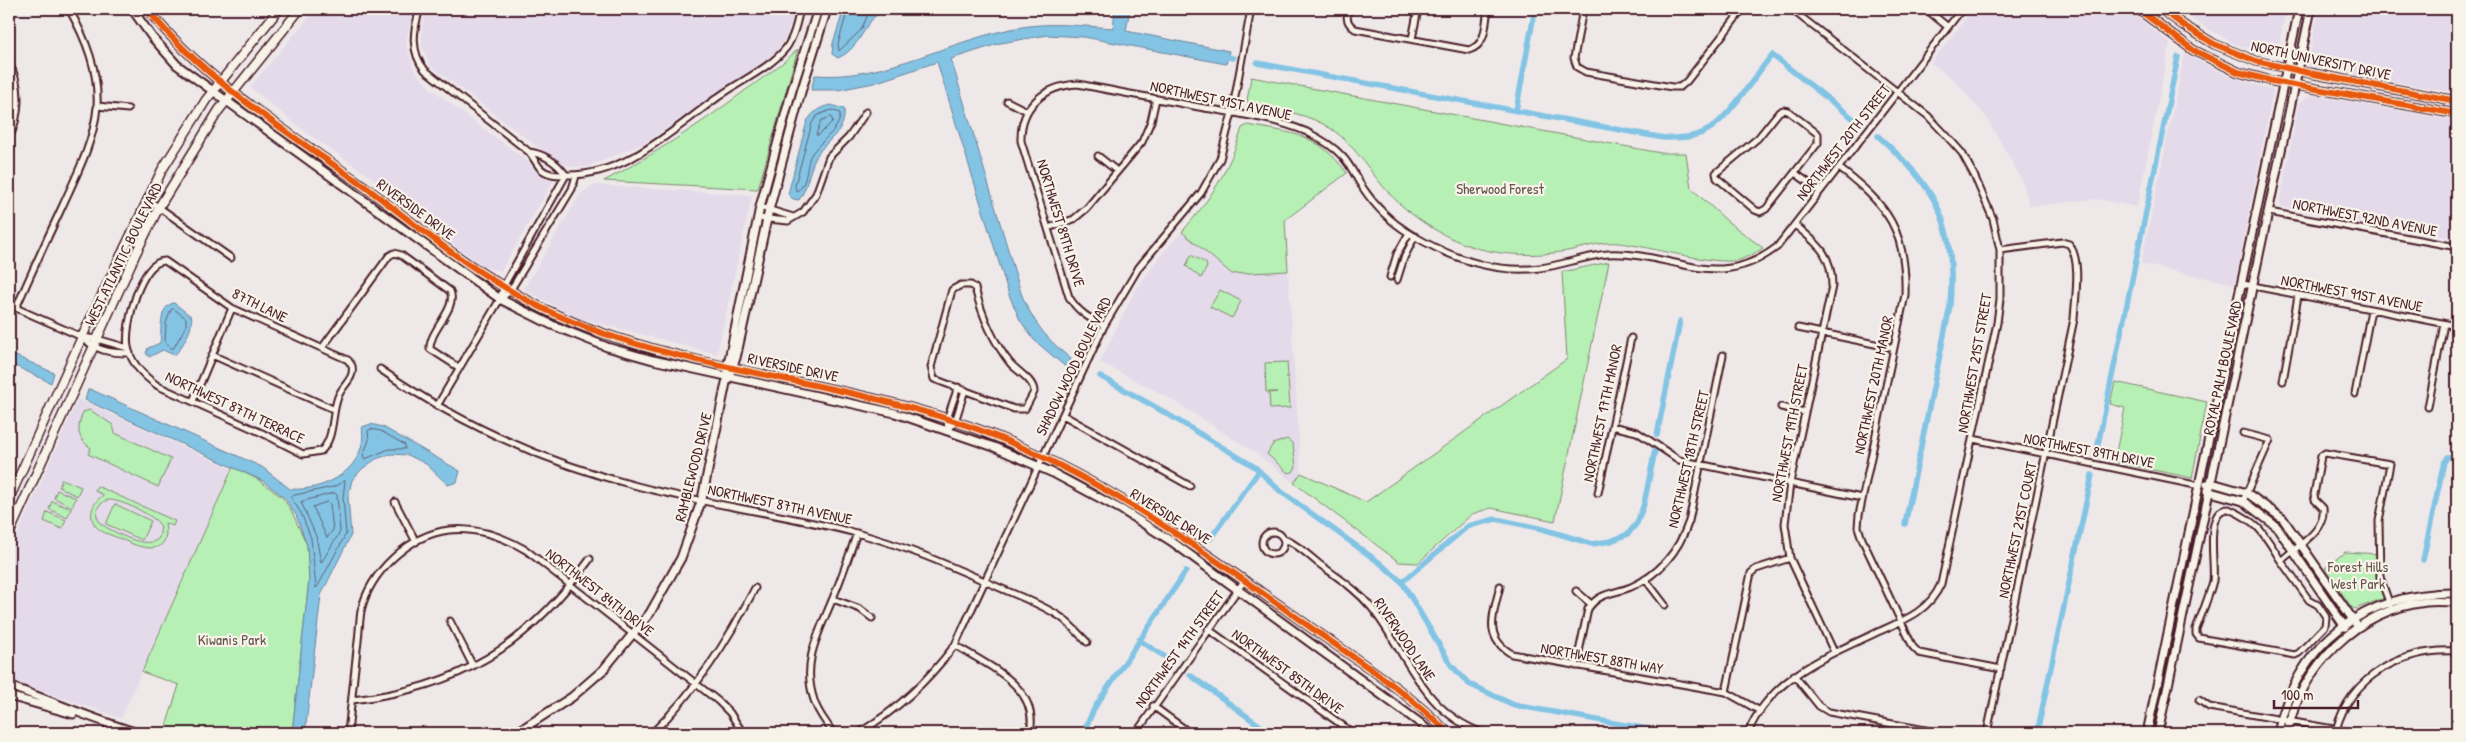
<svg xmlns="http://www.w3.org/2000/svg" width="2466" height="742" viewBox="0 0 2466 742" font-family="'Patrick Hand',sans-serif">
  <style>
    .built { fill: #e4daea }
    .green { fill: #b6f0b4; stroke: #808870; fill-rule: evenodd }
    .water { fill: #83c4e4; stroke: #6c829a }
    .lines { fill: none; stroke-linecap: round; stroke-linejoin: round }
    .shore { stroke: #616175; stroke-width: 1 }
    .canal { stroke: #83c4e4; stroke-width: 5.5 }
    .street-casing { stroke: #4a1f2b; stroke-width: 9 }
    .secondary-casing { stroke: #4a1f2b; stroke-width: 11 }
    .primary-casing { stroke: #4a1f2b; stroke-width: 11 }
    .street { stroke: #f7f3e8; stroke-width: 5 }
    .secondary { stroke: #f7f3e8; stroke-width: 7 }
    .primary { stroke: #f7f3e8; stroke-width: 8 }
    .cycleway-casing { stroke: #f7f3e8; stroke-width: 9 }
    .cycleway { stroke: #e8590c; stroke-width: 6 }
    .labels { text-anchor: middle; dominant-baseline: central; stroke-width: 4.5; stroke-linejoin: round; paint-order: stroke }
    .street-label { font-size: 15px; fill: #4a1f2b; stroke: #f7f3e8 }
    .park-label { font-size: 15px; fill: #65534d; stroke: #f7f3e8 }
  </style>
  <rect width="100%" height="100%" fill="#eee8e9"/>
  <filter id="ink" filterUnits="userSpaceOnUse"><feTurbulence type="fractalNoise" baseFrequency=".02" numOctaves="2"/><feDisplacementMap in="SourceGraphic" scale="10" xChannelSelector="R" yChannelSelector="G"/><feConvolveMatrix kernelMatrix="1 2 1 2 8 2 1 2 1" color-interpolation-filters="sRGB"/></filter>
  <g filter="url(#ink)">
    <!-- built -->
    <path class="built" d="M316 9H413L406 43 413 68 430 88 553 181 501 271 484 267 425 223 370 176 308 134 250 87Z
      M428 9H796L785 40 774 54 645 143 587 167H571L558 162 431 66 422 47V26Z
      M1973 9H2127L2170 43 2137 207 2097 199 2030 206 2022 180 1987 118 1955 81 1931 63Z
      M2195 9H2286L2278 49 2268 55 2235 44 2193 20Z
      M2319 9H2457V93L2311 67 2308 63Z
      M2185 53 2227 76 2273 90 2235 284 2141 264Z
      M2311 95 2457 121V239L2279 206 2299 103Z
      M592 185 752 195 717 354 575 317 524 289 579 196Z
      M1182 232 1232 274 1288 271 1301 473 1294 483 1256 453 1169 398 1100 362 1133 295 1156 261Z
      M78 399 232 469 121 718 9 680V554Z"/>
    <!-- green -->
    <path class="green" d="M798 49 758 189 604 181C653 155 699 125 743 92 762 78 781 66 798 49Z
      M1251 77 1661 153H1686L1691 188 1727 221 1763 248C1756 253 1748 257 1739 260 1715 266 1648 246 1619 243 1601 241 1584 248 1567 251 1533 257 1494 256 1462 243 1430 230 1399 208 1378 180 1361 159 1348 137 1323 124 1300 112 1275 109 1250 105L1247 101Z
      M1248 125C1295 134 1316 132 1347 173L1285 220 1288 271 1232 274 1182 232C1211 198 1229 171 1242 128Z
      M1191 255 1206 263 1207 267 1201 278 1186 266Z
      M1609 262 1555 521 1491 508 1472 514 1418 563 1399 562 1294 483 1301 473 1366 502 1567 359 1562 272Z
      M1220 290 1241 301 1232 318 1210 307Z
      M1287 362 1288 376 1285 377H1288L1290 408 1270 409 1269 393 1277 392H1266L1265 363Z
      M2115 382 2207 402 2192 478 2114 462 2125 408 2110 404Z
      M90 410 113 425 115 433 171 459 158 487 88 454 91 448C76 438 77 428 83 412Z
      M1287 439 1293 444 1296 467 1293 472 1288 473 1267 454 1273 444Z
      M233 467 257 479 282 497 291 510 307 545 309 580 292 733H164L179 685 142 672Z
      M62 479 81 487 77 496 59 487Z
      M97 486 175 521 173 526 165 523C172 559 139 548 121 539 114 536 106 534 100 530 86 520 91 502 104 495L95 491ZM108 500C119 499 157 516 161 527L159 538C147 551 114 532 101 524 93 514 96 504 108 500Z
      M57 490 76 498 72 507 54 498Z
      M52 501 71 509 67 518 49 509Z
      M115 504 151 521 142 540 106 524Z
      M47 512 66 520 62 529 44 521Z
      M2345 552 2379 554 2380 577 2387 597 2355 609 2351 607 2325 568Z"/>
    <!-- water -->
    <path class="water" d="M844 9H884C864 20 861 49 838 58L832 54 833 43Z
      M1115 9H1130L1126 31 1229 51 1226 64 1084 37 1048 35 1001 43 951 59 1021 293C1034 324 1046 338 1071 359L1068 369 1034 340 1020 320 1009 295 937 62 874 83 838 90H811L815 75C886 81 952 38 1022 27 1052 22 1082 26 1113 28Z
      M831 105 844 109C847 133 824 140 815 159 808 173 808 187 799 200L793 199 788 194 807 121C814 111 820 107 831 105Z
      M174 303 192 317C191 320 192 323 191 325 191 331 179 353 174 355L163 350 149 357 146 353 148 348 160 343C162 331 158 306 174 303Z
      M9 353 54 373 51 383 9 363Z
      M90 389 262 467 290 489C326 492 369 467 362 427L371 424 383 427 460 471 457 482 448 485 426 464 408 455 391 454 376 459 362 469 352 480 348 497 351 535 321 595 305 733H292L309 580 307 545 296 515 284 497 263 481 85 400 88 390Z"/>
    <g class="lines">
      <!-- shore -->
      <path class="shore" d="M848 9 838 44 839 51 861 30 869 12 873 9
        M831 110 840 113C842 130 817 142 810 157 806 167 807 188 796 191L795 185 812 123 817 116Z
        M831 117 833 121 819 135H816L821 121Z
        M174 309 186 318V326L173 349 165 343 166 323 171 310Z
        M371 429 381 431 405 445V449H389L365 459 363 456 369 440 368 431Z
        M345 481 343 497 346 534 318 586 316 588 311 538 301 513 290 496 333 487Z
        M335 493 337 495 340 532 321 563 316 536 301 502Z
        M328 502 330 504 333 530 327 538 313 507Z"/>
      <!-- canal -->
      <path class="canal" d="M2188 12V9
        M1220 56 1233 58
        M1257 63 1664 138C1678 138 1693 138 1706 131 1727 121 1756 74 1772 55L1859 123
        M1516 111 1535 9
        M1878 136C1939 190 1956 224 1950 306L1905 524
        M1100 376 1164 412 1255 467 1279 490 1380 563 1402 582 1451 665 1469 684 1514 705 1670 733
        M1657 435 1680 321
        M2096 454 2178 57
        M1210 539 1259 471
        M2423 560 2444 462 2447 457H2457
        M1402 582 1468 526 1496 519 1543 529 1592 544 1611 541 1628 534 1637 523 1644 504 1655 450
        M1139 640 1170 660
        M1190 675 1270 733
        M1083 733 1095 707 1186 571
        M2037 733 2092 475"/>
      <!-- street casing -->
      <g class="street-casing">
        <path id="street" d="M420 9C413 30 410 52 425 70L529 152C533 157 536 163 540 168 547 175 556 175 565 175 626 177 674 128 721 95 742 80 770 68 786 48 794 37 797 22 800 9
          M1348 9C1346 19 1347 23 1355 29L1469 50C1487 45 1485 24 1488 9
          M1583 9 1574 58 1577 67 1586 72 1672 87H1680L1687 81 1743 9
          M1926 9 1948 27
          M1412 39 1418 9
          M9 63C22 87 20 115 9 139
          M1007 101 1027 111
          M97 106 128 109
          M1783 110 1788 111 1818 134V143L1766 209 1760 212 1755 210 1717 178 1716 173 1758 138 1779 112Z
          M529 152C545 154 557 163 566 175
          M1098 156 1117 171
          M1839 168C1888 205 1907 231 1905 295L1859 515 1858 527 1862 539 1913 647 1919 653 2001 669
          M1795 173 1820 191
          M147 199 231 258
          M760 207 793 217
          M2269 212 2457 247
          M758 218 788 221 803 212 816 194 829 157 849 137 866 112
          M1795 225C1818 244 1832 254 1832 286L1790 483 1785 524 1790 558 1834 652
          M1048 228 1074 219 1087 208 1142 142 1151 121 1156 99
          M165 261 232 308 348 360 352 366C355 379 342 385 338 397 331 415 335 438 321 451L303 454 262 433 158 386C145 377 131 364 128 347 124 326 141 260 165 261Z
          M1390 277 1397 254 1409 233
          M1397 280 1404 258 1415 236
          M2243 284 2457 326
          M961 285H971L975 288C982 316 992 340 1010 363 1018 372 1034 380 1034 392L1025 409H1014L934 379 931 367 952 290Z
          M501 299 510 291 572 189 576 176
          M9 305 82 337 97 339 128 348
          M16 308C31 274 46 241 62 207 76 176 94 142 97 107 99 71 86 39 69 9
          M1104 326C1089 318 1078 312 1069 297L1021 141C1020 106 1044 86 1078 84 1118 92 1159 99 1199 107 1234 113 1274 118 1307 132 1319 138 1333 146 1342 156 1351 165 1356 178 1363 188 1375 206 1391 222 1409 233 1448 257 1494 274 1540 268 1563 265 1585 256 1608 254 1673 251 1716 294 1777 247L1962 9
          M1798 328 1894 348
          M82 337C96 351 110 353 130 353
          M322 348 389 256 394 253 401 255 450 291C458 309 429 330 430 349L458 367
          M212 355 333 409
          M380 369C459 424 544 462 637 486 709 505 784 514 856 533 902 545 946 564 989 583 1012 594 1041 603 1062 618 1071 625 1079 634 1087 642
          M2283 381 2298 296
          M2355 394 2371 310
          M193 401 232 308
          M437 406 500 299 503 287 566 175
          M1781 407 1805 412
          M2428 407 2444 324
          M1063 415 1190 486
          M1612 426 1637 432 1679 460 1862 498
          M948 430 947 419 958 387
          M948 430 955 422 965 390
          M1973 439 2200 486
          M1598 493 1631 338
          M2243 501 2270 440 2243 433
          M395 502 416 542
          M1262 543a11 11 0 1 1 22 0a11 11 0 1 1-22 0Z
          M1284 539C1296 543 1308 555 1318 563 1337 577 1356 589 1371 607 1408 654 1421 711 1483 733
          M2281 561 2309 600 2318 605 2326 617 2325 626 2299 653 2295 655 2199 638 2196 634V629C2202 613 2209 597 2213 581 2216 565 2203 508 2229 509 2260 523 2264 534 2281 561 2296 546 2326 532 2323 508L2315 500 2314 495 2321 456 2325 453 2390 464 2379 521 2380 577 2390 605
          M1645 579 1665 605
          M1500 586C1494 613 1482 637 1512 654L1726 692 1760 711
          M1576 591 1591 604
          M833 599 860 609 872 618
          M450 621 473 666
          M1208 629 1353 733
          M955 645C988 666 1040 686 1030 733
          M1576 666 1588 609C1599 592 1614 594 1631 587 1660 574 1679 550 1689 521L1723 355
          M1794 675 1819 706 1829 712 1941 733
          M1726 692 1751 573 1756 569 1790 558
          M352 700C460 688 527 646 590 559
          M2199 700 2209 707 2356 733
          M1153 706 1190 733
          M2336 730C2351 675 2404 648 2457 651
          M106 733 109 725
          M348 733C351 705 354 677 357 649 359 637 359 624 361 611 370 572 409 535 449 530 477 527 502 536 526 550L718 701 730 713 743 733
          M652 733C696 691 727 642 755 588
          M833 733C827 723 817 712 814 700 801 662 819 633 833 598 842 577 849 555 857 533
          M859 733C899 708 926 683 955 645L1104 326 1139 267 1201 193 1220 159 1232 113 1251 9
          M1136 733 1244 581
          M1748 733C1770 677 1829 655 1880 631 1905 620 1929 611 1941 584L1997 323 2000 299V250L1993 219 1974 175 1962 153 1945 134 1928 116 1791 9
          M1987 733 2074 319C2075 299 2082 260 2069 244L2062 242 2000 250"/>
      </g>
      <!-- secondary casing -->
      <g class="secondary-casing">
        <path id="secondary" d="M132 9 152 37 177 65 500 299 552 325 607 347 653 360 895 413 994 447 1053 473 1122 510 1171 541 1420 723 1431 733
          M147 9C206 82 288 132 364 186 410 220 456 259 506 288 540 309 579 326 617 338 735 376 860 386 977 429 1099 474 1205 552 1310 627 1357 660 1408 692 1448 733
          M727 369 760 207 792 90 818 9
          M2207 484 2212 483 2247 493 2283 519 2358 627
          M2207 491 2243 501 2277 527 2345 627
          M9 686C52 701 94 720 138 733
          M9 696 73 714
          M516 733 572 697 603 670 650 613 681 558 702 499 726 383 736 358 769 210 801 92 827 9
          M2147 733 2299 9
          M2158 733 2311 9
          M2278 733C2297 642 2365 592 2457 593
          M2287 733C2302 666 2356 610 2426 602 2436 601 2447 602 2457 602"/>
      </g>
      <!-- primary casing -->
      <g class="primary-casing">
        <path id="primary" d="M2138 9 2193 50 2238 72 2272 81 2457 114
          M2161 9 2183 25 2214 44 2256 61 2309 73 2457 101
          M9 499 82 337 162 170 206 100 279 9
          M9 534 135 255 159 207 219 110 300 9"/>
      </g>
      <!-- street -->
      <use href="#street" class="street"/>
      <!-- secondary -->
      <use href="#secondary" class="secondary"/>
      <!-- primary -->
      <use href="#primary" class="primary"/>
      <!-- cycleway casing -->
      <g class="cycleway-casing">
        <path id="cycleway" d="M147 9C206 82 288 132 364 186 410 220 456 259 506 288 540 309 579 326 617 338 735 376 860 386 977 429 1099 474 1205 552 1310 627 1357 660 1408 692 1448 733
          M2138 9 2193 50 2238 72 2272 81 2457 114
          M2161 9 2183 25 2214 44 2256 61 2309 73 2457 101"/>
      </g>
      <!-- cycleway -->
      <use href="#cycleway" class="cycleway"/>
    </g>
  </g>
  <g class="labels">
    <!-- street labels -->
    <g class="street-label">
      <text transform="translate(2321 60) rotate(12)">NORTH UNIVERSITY DRIVE</text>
      <text transform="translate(1221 100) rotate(12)">NORTHWEST 91ST AVENUE</text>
      <text transform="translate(1843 142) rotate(-52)">NORTHWEST 20TH STREET</text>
      <text transform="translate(416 209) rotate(36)">RIVERSIDE DRIVE</text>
      <text transform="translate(2365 217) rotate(11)">NORTHWEST 92ND AVENUE</text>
      <text transform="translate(1061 223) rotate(73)">NORTHWEST 89TH DRIVE</text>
      <text transform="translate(123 254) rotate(-64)">WEST ATLANTIC BOULEVARD</text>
      <text transform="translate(2352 293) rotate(11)">NORTHWEST 91ST AVENUE</text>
      <text transform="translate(260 305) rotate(26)">87TH LANE</text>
      <text transform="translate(1974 363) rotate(-80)">NORTHWEST 21ST STREET</text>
      <text transform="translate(1073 366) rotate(-64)">SHADOW WOOD BOULEVARD</text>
      <text transform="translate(793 367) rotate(12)">RIVERSIDE DRIVE</text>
      <text transform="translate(2222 368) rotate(-78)">ROYAL PALM BOULEVARD</text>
      <text transform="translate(1873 385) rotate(-78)">NORTHWEST 20TH MANOR</text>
      <text transform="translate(235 407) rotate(25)">NORTHWEST 87TH TERRACE</text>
      <text transform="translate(1602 413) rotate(-78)">NORTHWEST 17TH MANOR</text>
      <text transform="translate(1789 433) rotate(-79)">NORTHWEST 19TH STREET</text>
      <text transform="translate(2089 450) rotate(11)">NORTHWEST 89TH DRIVE</text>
      <text transform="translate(1688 459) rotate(-77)">NORTHWEST 18TH STREET</text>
      <text transform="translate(693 467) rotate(-76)">RAMBLEWOOD DRIVE</text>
      <text transform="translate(780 504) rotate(12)">NORTHWEST 87TH AVENUE</text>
      <text transform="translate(1171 516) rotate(32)">RIVERSIDE DRIVE</text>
      <text transform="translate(2017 530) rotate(-78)">NORTHWEST 21ST COURT</text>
      <text transform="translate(600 592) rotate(38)">NORTHWEST 84TH DRIVE</text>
      <text transform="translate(1405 639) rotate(56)">RIVERWOOD LANE</text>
      <text transform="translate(1179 649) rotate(-54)">NORTHWEST 14TH STREET</text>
      <text transform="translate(1602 658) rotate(10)">NORTHWEST 88TH WAY</text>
      <text transform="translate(1288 671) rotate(36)">NORTHWEST 85TH DRIVE</text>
    </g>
    <!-- park labels -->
    <g class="park-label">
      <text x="1500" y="188">Sherwood Forest</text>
      <text x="2358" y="566">Forest Hills<tspan x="2358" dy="17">West Park</tspan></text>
      <text x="232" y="639">Kiwanis Park</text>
    </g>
  </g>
  <!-- margin -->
  <rect width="2466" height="742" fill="none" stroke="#f7f3e8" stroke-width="30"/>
  <rect x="15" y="15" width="2436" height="712" fill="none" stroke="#4a1f2b" stroke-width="2" filter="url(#ink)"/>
  <!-- scale -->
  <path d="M2274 700v8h84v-8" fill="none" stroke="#4a1f2b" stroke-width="2.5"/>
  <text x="2281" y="700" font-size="15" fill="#4a1f2b" stroke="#f7f3e8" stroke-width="4" paint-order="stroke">100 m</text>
</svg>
